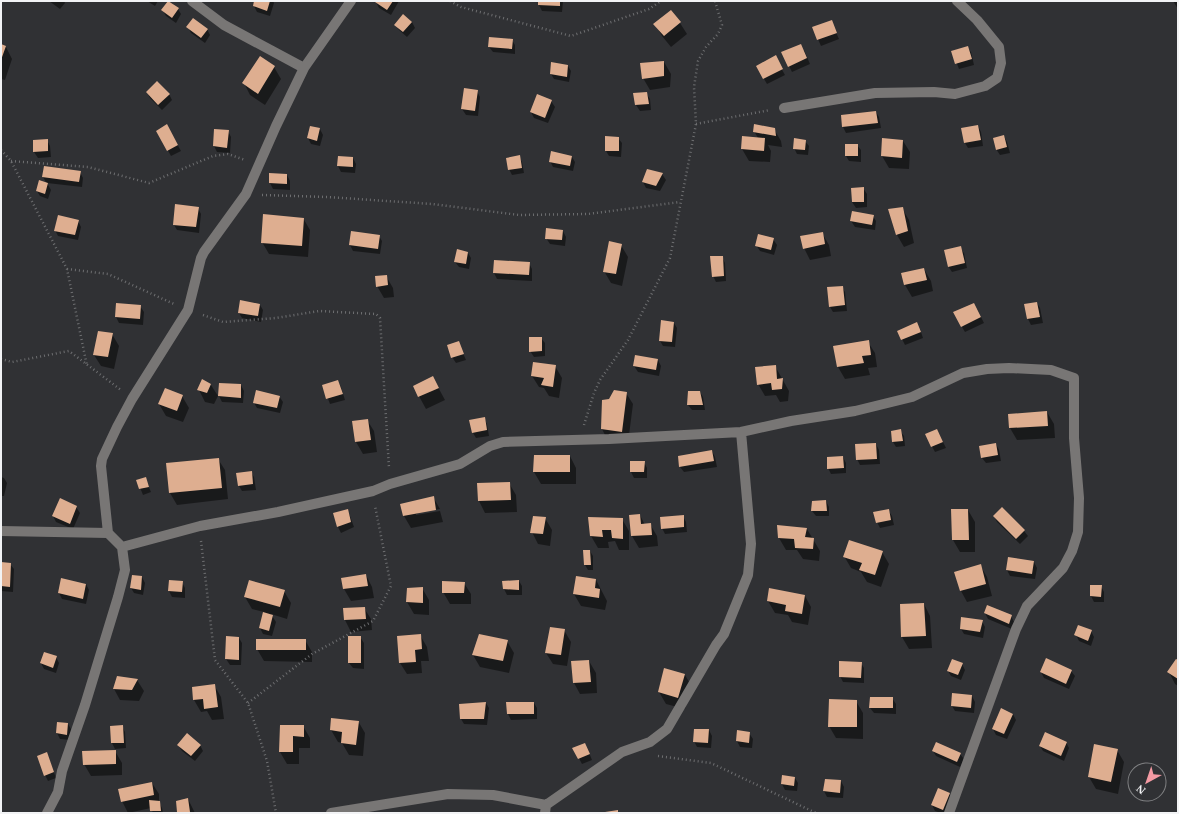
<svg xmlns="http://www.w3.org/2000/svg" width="1179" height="814" viewBox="0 0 1179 814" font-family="Georgia,serif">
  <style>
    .shadow { fill: #0007 }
    .building { fill: #deae90 }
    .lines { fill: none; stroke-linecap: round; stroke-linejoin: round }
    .path { stroke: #6e6f71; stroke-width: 2.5; stroke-dasharray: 1 3; stroke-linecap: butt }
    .minor { stroke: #787675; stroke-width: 10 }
  </style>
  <rect width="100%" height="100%" fill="#303134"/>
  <!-- shadow -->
  <path class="shadow" d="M49 1H64L65 3 60 9Z
    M147 1H158L155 6Z
    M255 1H273L274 3 270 16 257 12 254 6Z
    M377 1H399L391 15 379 8 376 2Z
    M539 1H563L562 12 542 11 539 5Z
    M1173 1H1178V9Z
    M178 9 181 14 176 23 166 16 163 11Z
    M670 11 680 23 687 34 671 47 662 36 655 24Z
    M831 21 839 39 821 46 813 28Z
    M412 22 415 28 407 37 399 30 395 25Z
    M188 27 207 29 210 35 205 43 191 33Z
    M512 40 515 45V54L493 52 489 47Z
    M1 45 6 47 12 59 5 80 1 79Z
    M967 47 971 52 974 65 959 69 952 51Z
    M804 50 810 64 792 72 789 66Z
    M775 57 785 75 767 84 757 67Z
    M664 62 671 74 670 87 650 90 643 78Z
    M568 66 571 71 569 82 554 79 551 74Z
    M274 67 281 79 265 105 250 95 244 83Z
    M477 91 480 97 478 116 466 115 462 109Z
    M147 92 169 94 172 100 162 110 150 98Z
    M646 93 650 99 651 110 640 111 636 105 634 94Z
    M551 101 555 107 548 123 534 118 531 112Z
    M876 112 879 117 881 128 846 133 843 127 842 116Z
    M167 126 181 151 171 156 157 131Z
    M978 126 981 132 983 146 968 148 965 143Z
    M320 129 323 135 320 146 311 144 308 138Z
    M774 129 781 141 782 147 768 145 771 151 770 162 749 161 742 149 743 137 758 138 754 131Z
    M215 130 228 131 231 137 230 153 217 152 214 146Z
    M1004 136 1007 142 1010 153 1000 155 996 149Z
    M618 138 622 143 621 157 609 156 606 151Z
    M47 140 50 146 51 157 38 158 34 152V141Z
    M805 141 809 146 808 155 797 154 794 148Z
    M903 141 910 152 909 169 889 168 882 156Z
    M857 145 861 150V162L849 161 846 156Z
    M519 157 522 162 524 173 512 175 509 169Z
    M572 157 575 162 573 171 553 167 550 161Z
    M353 158 356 164 355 173 341 172 338 166Z
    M647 171 662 174 666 180 660 191 646 188 643 182Z
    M80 172 83 178 82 187 47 183 51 190 48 199 40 196 37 191 47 184 43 177Z
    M287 175 290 181V190L273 189 270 183Z
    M863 188 867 194V207L856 208 852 202V189Z
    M198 208 201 214 199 233 177 230 174 225Z
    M902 208 909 220 914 243 904 247 897 235 889 210Z
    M873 216 876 221 875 230 855 227 851 221Z
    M303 218 310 230 308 257 269 254 262 242Z
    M78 221 81 227 78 240 58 236 55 230Z
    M563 231 566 237 565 246 550 244 546 238Z
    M822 233 829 245 831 256 810 260 804 248Z
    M379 236 382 241 380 254 353 251 350 245Z
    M773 239 777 245 774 255 760 251 756 245Z
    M621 245 628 257 622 286 611 283 604 271Z
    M960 248 964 253 967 268 952 272 948 266Z
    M468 253 471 258 469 269 459 267 455 262Z
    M722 257 725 263 726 281 716 282 713 276Z
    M495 261 529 263 532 269V281L497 279 494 273Z
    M924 269 931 281 933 291 912 297 905 285Z
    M386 276 393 288 394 297 384 298 377 286Z
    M842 287 845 292 847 311 833 312 830 307Z
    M1037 303 1040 308 1043 323 1031 325 1028 319 1025 305Z
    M260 305 263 310 261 322 242 318 239 313Z
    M140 306 144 312 143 325 119 323 116 317Z
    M977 309 984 323 965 332 962 327Z
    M674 323 677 328 675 347 663 346 660 341Z
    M920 329 923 338 905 345 898 331Z
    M112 334 119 346 114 369 101 366 94 355Z
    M541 338 545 343V356L534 357 530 351Z
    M458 342 466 360 456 363 452 357Z
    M868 342 875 353 877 367 868 368 870 375 845 379 838 367 835 347Z
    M658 360 661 366 659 376 638 372 634 366Z
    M555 366 562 378 559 398 549 396 544 388 539 387 532 376Z
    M775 366 789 391 788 401 780 402 776 395 765 396 758 384Z
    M433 378 445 400 426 409 414 387Z
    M202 381 211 385 218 396 214 404 205 402 199 390Z
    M338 381 341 387 345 400 330 404 323 386Z
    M241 385 244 391 243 403 222 402 219 396Z
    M700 392 703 397 705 410H692L688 405Z
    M626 393 633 404 628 443 608 441 602 429 610 400Z
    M182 396 189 408 183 422 166 416 159 404Z
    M279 396 283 402 280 413 257 408 254 403Z
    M1047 412 1054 424 1055 438 1017 440 1010 428 1009 415Z
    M484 418 487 424 489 436 476 438 473 433Z
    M367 420 374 431 377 452 363 454 356 442 353 422Z
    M937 430 946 448 935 452 926 435Z
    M900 431 904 436 905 446 896 447 893 442Z
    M876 444 879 450 880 464 860 465 857 459Z
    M996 444 999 450 1001 461 986 463 982 458Z
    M712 451 715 457 717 467 684 472 680 467Z
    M570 456 576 468V484H541L534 472Z
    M843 457 846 463V473L831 474 828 468Z
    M218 459 225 470 228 499 177 505 170 493Z
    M644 462 647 468V478H634L631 472Z
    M251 472 254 477 256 490 242 491 239 486Z
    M1 477 4 478 7 483 4 496H1Z
    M145 478 151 492 143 495 137 480Z
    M509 483 516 495 517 512 485 513 479 501 478 484Z
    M433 497 440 509 421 512 416 514V515L440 511 443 522 411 528 404 516 401 505Z
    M826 501 829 507V516H816L812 511Z
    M76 507 80 513 73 529 56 522 53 516Z
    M347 510 350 516 354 527 341 533 338 527 335 514Z
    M888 510 892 516 894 525 880 528 877 522Z
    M968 510 975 522V552H960L953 540Z
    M640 515 645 525 650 524 657 536 658 546 639 548 632 536 630 516Z
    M683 516 686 522 687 532 665 534 662 528Z
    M994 516 1024 531 1028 536 1020 544 997 522Z
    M545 518 552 530 550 546 538 544 532 532Z
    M622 519 629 531V550H619L615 541 608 542 609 548H598L591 536Z
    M778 527 807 529 820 551 819 561 803 559 797 550H786L779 538Z
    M590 551 593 556V570H588L585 565Z
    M882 552 889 564 881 587 867 582 861 572 851 568 844 556Z
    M1008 558 1034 562 1037 568 1035 579 1010 576 1007 570Z
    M1 563 10 564 14 569 13 592 1 591Z
    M980 565 987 577 992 596 967 602 961 591Z
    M366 575 372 587 374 598 351 601 344 589Z
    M142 577 145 583 143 595 134 593 131 588Z
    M596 580 607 601 605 610 581 606 574 594Z
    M519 581 522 586V595H507L504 589Z
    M182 582 185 588V598L172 597 169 591Z
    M464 583 471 594V604H450L443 592Z
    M86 584 89 590 86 604 62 599 59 593Z
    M1091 586H1101L1104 592V602H1094L1091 596Z
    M422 588 429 600V615L414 614 407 602Z
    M284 591 291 603 287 619 271 614 276 622 272 636 263 634 260 628 264 612 252 609 245 597Z
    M805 596 811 607 808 625 792 622 788 615 775 613 768 601Z
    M924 604 930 616 932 648 909 649 902 637Z
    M364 608 371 619 372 630 351 632 345 620Z
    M985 613 1011 616 1014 622 1012 629 988 619Z
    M982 621 985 627 983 638 964 634 961 629Z
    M564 630 571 642 567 666 553 664 546 653Z
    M1091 631 1094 637 1091 646 1079 641 1076 635Z
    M420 635 427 647 429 661H421L422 673 407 674 400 663Z
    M227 637 239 638 242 643 241 665H230L226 659Z
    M360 637 364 643V669L353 668 349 663Z
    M305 640 312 652V662L264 661 257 649Z
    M507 641 514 653 509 673 480 667 473 655Z
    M56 657 59 663 56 673 44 669 41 663Z
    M589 661 596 673 597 693 580 694 574 683Z
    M1178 661V686L1175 684 1169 672Z
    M861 663 864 668V683L843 682 840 676Z
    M962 664 965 670 961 680 951 676 948 671Z
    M665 669 685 675 692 687 685 709 666 704 659 692Z
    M1071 671 1075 676 1069 689 1044 678 1041 672Z
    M137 680 144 691 139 701 120 700 114 689Z
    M214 685 221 697 224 719 212 720 207 711 201 712 194 700 193 688Z
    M972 696 975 702 974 713 955 711 952 706Z
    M892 698 896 704V714L874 713 870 708Z
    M856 701 863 713V739L836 738 829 726Z
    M486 703 489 708 487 725 464 724 461 719Z
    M534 703 537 708V719L511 720 508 714Z
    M1013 714 1016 720 1007 739 996 735 993 729Z
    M332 719 358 721 365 733 363 756 349 755 342 743 338 742 331 730Z
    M68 724 71 729 70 740 60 739 57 733Z
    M122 726 125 732 126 748 115 749 112 743Z
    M281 726H303L310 738V748H299V764H287L280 752Z
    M709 730 712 736 711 748 697 747 694 741Z
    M737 732 749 733 753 739 752 748 740 747 737 741Z
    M1066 742 1069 748 1064 761 1043 751 1040 746Z
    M178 745H200L203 751 195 761 182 751Z
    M1095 746 1117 750 1124 762 1118 794 1096 789 1089 777Z
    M574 749 588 750 592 760 582 764Z
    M115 751 122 763V775L91 776 84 764Z
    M933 751 960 754 964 759 960 767 936 756Z
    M47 753 56 778 48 781 45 775Z
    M795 778 798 783 797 791 785 790 782 784Z
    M825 780 841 781 844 787 843 798 827 797 824 791Z
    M152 783 159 794V802L162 808 163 813H153L151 808 128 813 122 801Z
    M949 794 953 800 947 813H941L935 811 932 805Z
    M188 799 195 813H178V812Z"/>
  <!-- building -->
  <path class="building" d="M168 1 179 8 172 18 161 10Z
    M254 1H270L267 11 253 6Z
    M376 1H393L387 10 375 2Z
    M538 1H560V6L538 5Z
    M671 10 681 22 664 36 653 24Z
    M403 14 412 22 403 32 394 25Z
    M193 18 208 29 201 38 186 27Z
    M832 20 837 33 817 40 812 27Z
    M489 37 513 39 512 49 488 47Z
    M1 44 6 46 1 60Z
    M801 44 807 58 788 67 781 52Z
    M968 46 972 59 955 64 951 51Z
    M776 55 783 69 763 79 756 66Z
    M260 56 275 66 258 94 242 83Z
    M664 61V76L642 79 640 63Z
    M551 62 568 65 567 77 550 74Z
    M157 81 170 94 158 105 146 92Z
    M464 88 478 90 475 111 461 109Z
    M647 92 649 104 635 105 633 93Z
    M537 94 552 100 545 118 530 112Z
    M876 111 878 123 842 127 841 115Z
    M167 124 178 145 167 151 156 131Z
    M754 124 775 128 776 136 753 132Z
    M978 125 981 140 964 143 961 128Z
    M310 126 320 128 317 141 307 138Z
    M214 129 229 130 227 148 213 146Z
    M1004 135 1007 147 996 150 993 138Z
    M605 136 619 137V151H605Z
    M742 136 765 138 764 151 741 149Z
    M794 138 806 140 805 150 793 149Z
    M882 138 903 140 902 158 881 156Z
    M48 139V151L33 152V140Z
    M845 144H858V156H845Z
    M551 151 572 156 570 166 549 162Z
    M520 155 522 168 508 170 506 158Z
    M338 156 353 157V167L337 166Z
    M44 166 81 171 79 182 42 177Z
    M647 169 663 173 656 186 642 182Z
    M269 173 287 174V184L269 183Z
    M39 180 48 183 45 194 36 191Z
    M864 187V202H852L851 188Z
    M175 204 199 207 196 227 173 225Z
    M903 207 908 231 896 235 888 209Z
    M852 211 874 215 872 225 850 221Z
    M263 214 304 218 302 246 261 243Z
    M58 215 79 220 75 235 54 231Z
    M546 228 563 230 562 240 545 239Z
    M351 231 380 235 378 249 349 245Z
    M823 232 825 244 803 249 800 236Z
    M758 234 774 238 771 250 755 246Z
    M609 241 622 244 616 274 603 272Z
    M961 246 965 263 948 267 944 250Z
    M457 249 468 252 466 264 454 262Z
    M710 256H723L724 276 712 277Z
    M494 260 530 262 529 275 493 273Z
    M924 268 927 280 904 285 901 273Z
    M387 275 388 285 376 287 375 276Z
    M843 286 845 305 829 307 827 287Z
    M240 300 260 304 258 316 238 313Z
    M1037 302 1040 317 1027 319 1024 304Z
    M116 303 141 305 140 319 115 317Z
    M974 303 981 317 961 327 953 312Z
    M661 320 674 322 672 342 659 341Z
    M917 322 921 332 901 340 897 331Z
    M98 331 113 333 108 357 93 355Z
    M529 337H542V351L529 352Z
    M869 340 871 355 862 356 864 363 837 367 833 346Z
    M459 341 464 354 451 358 447 345Z
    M635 355 658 359 656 370 633 366Z
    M533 362 556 365 553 387 541 385 544 378 531 376Z
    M776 365 777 379 783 378 782 389 772 390 771 383 757 385 755 367Z
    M433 376 439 388 418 397 413 386Z
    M202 379 211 384 207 393 197 390Z
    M338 380 343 394 326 399 322 385Z
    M219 383 241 384V398L218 396Z
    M165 388 183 395 177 411 158 404Z
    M256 390 280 396 277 408 253 403Z
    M614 390 627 392 622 432 601 429 602 400 609 399Z
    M688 391H700L703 405H687Z
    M1047 411 1048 426 1009 428 1008 414Z
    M485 417 487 430 472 433 469 420Z
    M368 419 371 440 355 442 352 421Z
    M901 429 903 441 892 442 891 431Z
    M937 429 943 442 931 447 925 434Z
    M876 443 877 459 856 460 855 444Z
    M996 443 998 455 981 458 979 446Z
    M712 450 714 461 679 467 678 456Z
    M534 455H570V472H533Z
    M843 456 844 468 827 469V457Z
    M219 458 222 488 169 493 166 463Z
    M630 461H645L644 472H630Z
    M252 471 253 484 238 486 236 473Z
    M146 477 149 487 139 489 136 480Z
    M510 482 511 500 478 501 477 483Z
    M434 496 436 510 403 516 400 504Z
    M60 498 77 506 70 524 52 516Z
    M826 500 827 511H811L812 501Z
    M1002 507 1025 530 1016 539 993 516Z
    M348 509 351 522 337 527 333 513Z
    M889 509 891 520 876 523 873 512Z
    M951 509H968L969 540H952Z
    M640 514 641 524 651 523 652 535 631 536 629 515Z
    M684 515V527L661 529 660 517Z
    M533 516 546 517 543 534 530 533Z
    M588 517 623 518V539L612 538 611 530H602L603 537 590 536Z
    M777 525 807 528 805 537 814 538 813 549 795 548 794 539 778 538Z
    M849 540 883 551 875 575 859 570 862 563 843 557Z
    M583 550H590L591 565H584Z
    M1008 557 1034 561 1032 574 1006 570Z
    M1 562 11 563 10 587 1 586Z
    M981 564 986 584 960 591 954 572Z
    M366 574 368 586 343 589 341 578Z
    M132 575 142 576 141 590 130 588Z
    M576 576 596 579 595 588 600 589 599 598 573 594Z
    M61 578 86 584 83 599 58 593Z
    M169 580 183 581 182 592 168 591Z
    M249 580 285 590 280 607 244 597Z
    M519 580V590L503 589 502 581Z
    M442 581 465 582 464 593H442Z
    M1090 585H1102L1101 597 1090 596Z
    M423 587V603L406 602 407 588Z
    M769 588 805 595 802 614 785 611 786 605 767 601Z
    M924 603 926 636 901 637 900 604Z
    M987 605 1012 615 1009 624 984 613Z
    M365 607 366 619 344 620 343 608Z
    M263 612 273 615 269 631 259 628Z
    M961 617 983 620 980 632 960 629Z
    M1078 625 1092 630 1088 641 1074 635Z
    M550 627 565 629 561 655 545 653Z
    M421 634 422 649 415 650 416 662 399 663 397 636Z
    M479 634 508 640 503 661 472 655Z
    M226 636 239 637V660L225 659Z
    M348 636H361V663H348Z
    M256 639H306V650H256Z
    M44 652 57 656 53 668 40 663Z
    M1046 658 1072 670 1066 684 1040 672Z
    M952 659 963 663 958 675 947 671Z
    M1176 659 1178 660V679L1167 672Z
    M589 660 591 682 573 683 571 661Z
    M839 661 862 662 861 678 839 677Z
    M664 668 685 674 678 698 658 692Z
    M117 676 138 679 132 690 113 689Z
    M215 684 218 707 204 709 203 699 193 700 192 687Z
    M952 693 972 695 971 708 951 706Z
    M870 697H893V708H869Z
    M829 699 857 700V727H828Z
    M486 702 484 719H460L459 704Z
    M506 702H534V714H507Z
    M1001 708 1013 714 1004 734 992 729Z
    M331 718 359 721 356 745 341 743 342 732 330 730Z
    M57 722 68 723 67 735 56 733Z
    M123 725 124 743H111L110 726Z
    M280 725H304V737L293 736V752H279Z
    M694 729H709L708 743 693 742Z
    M737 730 750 732 749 743 736 741Z
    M1045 732 1067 742 1061 756 1039 746Z
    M187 733 201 745 191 756 177 745Z
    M936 742 961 753 957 762 932 751Z
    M585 743 590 754 578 759 572 748Z
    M1094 744 1118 749 1111 782 1088 777Z
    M116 750V764L83 765 82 751Z
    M47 752 54 772 44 776 37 756Z
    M782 775 795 777 794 786 781 784Z
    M825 779 841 780 840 793 823 791Z
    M152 782 154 795 121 802 118 789Z
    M938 788 950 793 943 810 931 805Z
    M188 798 190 812H177L176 801Z
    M149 800 160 801 161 811H150Z
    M618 810V813H605V812Z"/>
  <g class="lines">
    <!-- path -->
    <path class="path" d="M450 1 461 7 571 36 649 9 661 1
      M696 124 770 110
      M1 150 11 161 67 269 87 366
      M11 161 88 167 149 183 213 156 228 154 245 160
      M262 195 327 197 432 204 519 215 588 214 680 202
      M67 269 108 274 174 304
      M203 315 223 322 276 318 319 311 376 314 380 318 389 468
      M1 359 12 362 69 351 121 390
      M584 425 594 393 600 380 628 340 670 258 696 124 694 87 698 61 706 47 718 34 722 25 715 1
      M201 541 215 660 248 703 267 761 276 813
      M248 703 312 654 373 621 391 586 375 506
      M658 756 711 763 816 813"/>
    <!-- minor -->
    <path class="minor" d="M192 1 224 25 304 68
      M784 108 875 93 934 92 955 94 985 86 997 78 1001 63 999 47 977 20 957 1
      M1 531 108 533
      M122 547 200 526 278 512 373 491 390 484 460 464 490 446 503 442 609 439 741 432 791 421 855 411 912 397 963 373 987 369 1009 368 1051 370 1074 378V438L1079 498 1078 532 1072 551 1063 568 1027 606 1016 629 949 813
      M47 813 58 792 62 771 85 705 118 597 125 570 122 547 108 533 101 466 102 459 117 427 132 399 188 310 201 258 204 252 246 194 276 126 304 68 351 1
      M331 813 448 794 493 795 546 805
      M545 813 546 805 622 752 650 742 667 729 716 645 724 634 748 575 751 544 741 432"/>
  </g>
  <!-- border -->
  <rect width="1179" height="814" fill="none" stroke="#f2f3f5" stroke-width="4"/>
  <!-- north arrow -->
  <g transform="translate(1147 782) rotate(220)"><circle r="19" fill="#303134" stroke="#7e7f81"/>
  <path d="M0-3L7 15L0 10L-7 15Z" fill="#f49aa3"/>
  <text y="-6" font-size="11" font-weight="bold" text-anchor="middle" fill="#f2f3f5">N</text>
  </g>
</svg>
